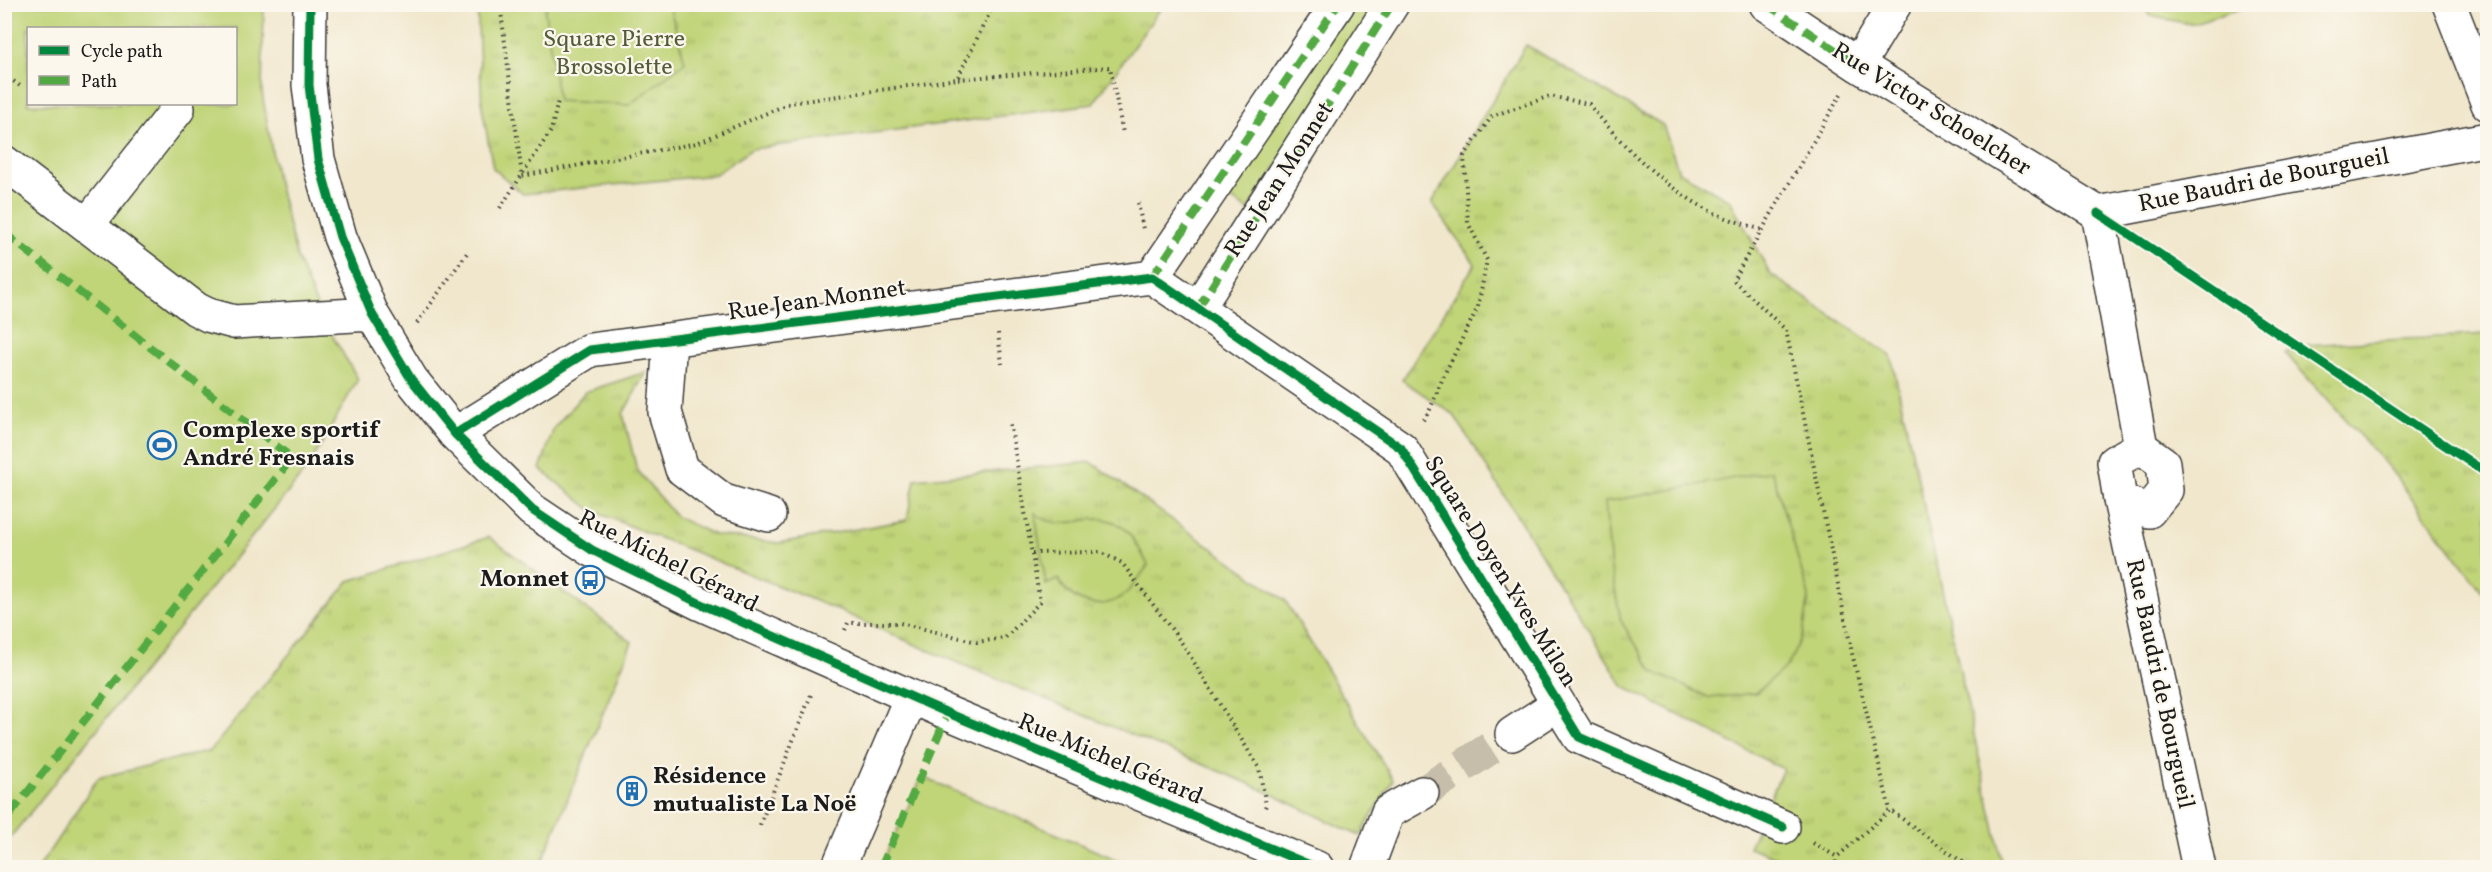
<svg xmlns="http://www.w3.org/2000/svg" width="2492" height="872" viewBox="0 0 2492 872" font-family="Vollkorn,serif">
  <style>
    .grass { fill: url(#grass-tufts); stroke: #6e784a; stroke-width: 1.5 }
    .green { fill: #c0d478; stroke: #6e784a; stroke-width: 1.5; fill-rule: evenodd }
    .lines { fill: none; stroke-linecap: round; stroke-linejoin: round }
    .minor-tunnel { stroke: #c6beaa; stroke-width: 33; stroke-dasharray: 33 16; stroke-linecap: butt }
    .minor-casing { stroke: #3c3a37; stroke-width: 36 }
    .path { stroke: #3c3a37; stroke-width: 4; stroke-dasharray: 1.5 4.5; stroke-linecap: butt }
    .minor { stroke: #fff; stroke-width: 33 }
    .quiet { stroke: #52a943; stroke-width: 8; stroke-dasharray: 15 8; stroke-linecap: butt }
    .cycleway-casing { stroke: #fbf7ec; stroke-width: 13 }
    .cycleway { stroke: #00873e; stroke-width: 9 }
    .labels { text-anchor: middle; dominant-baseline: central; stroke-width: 4.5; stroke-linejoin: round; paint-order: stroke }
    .park-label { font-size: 24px; fill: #555c3c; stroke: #fbf7ec }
    .street-label { font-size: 24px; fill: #1c1c1c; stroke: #fbf7ec }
    .poi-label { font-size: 24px; font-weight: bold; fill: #1c1c1c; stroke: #fbf7ec; text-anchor: start }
  </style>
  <defs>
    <pattern id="grass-tufts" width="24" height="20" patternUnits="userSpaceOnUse" patternTransform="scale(1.5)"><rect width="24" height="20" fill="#c0d478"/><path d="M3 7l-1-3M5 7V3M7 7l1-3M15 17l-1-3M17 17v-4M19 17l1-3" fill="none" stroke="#a4b567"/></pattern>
  </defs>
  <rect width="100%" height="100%" fill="#fbf7ec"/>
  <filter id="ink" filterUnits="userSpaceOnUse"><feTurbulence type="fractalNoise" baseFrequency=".0167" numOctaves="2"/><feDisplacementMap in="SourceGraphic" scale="12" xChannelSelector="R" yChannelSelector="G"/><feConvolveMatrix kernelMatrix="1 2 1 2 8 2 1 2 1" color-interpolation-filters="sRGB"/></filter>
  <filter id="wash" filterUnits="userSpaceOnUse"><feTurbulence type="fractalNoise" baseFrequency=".008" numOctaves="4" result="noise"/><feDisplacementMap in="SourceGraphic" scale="24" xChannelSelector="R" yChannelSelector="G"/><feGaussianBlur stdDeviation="1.35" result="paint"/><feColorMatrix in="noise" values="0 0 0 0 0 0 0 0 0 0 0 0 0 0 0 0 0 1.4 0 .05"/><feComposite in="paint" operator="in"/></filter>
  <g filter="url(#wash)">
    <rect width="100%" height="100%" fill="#f1e7cd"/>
    <!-- grass -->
    <path class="grass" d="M477 5H1163L1093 104 752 149 714 175 523 194 493 168 482 107Z
      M2141 5H2245L2243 8 2190 24 2150 16Z
      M1526 45 1663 125 1679 172 1730 200 1770 274 1891 356 2003 867H1802L1749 847 1783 769 1624 687 1454 415 1402 380 1475 264 1432 203Z
      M2487 334H2488L2487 598 2390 469 2285 353 2306 345Z
      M646 372 623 414 637 470 676 517 715 535 779 543 907 520 915 479 1091 462 1285 600 1393 780 1360 836 1250 784 925 649 833 608 593 511 540 469 554 428 585 392Z
      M489 537 632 642 540 867H39L98 778 211 750 349 581Z"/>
    <!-- green -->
    <path class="green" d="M5 5H264L262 92 276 175 297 258 323 320 358 379 309 466 5 844ZM28 28H236V104H28Z
      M548 5H669L685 62 629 105 558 101 545 12Z
      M1332 5H1382L1248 210 1212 187Z
      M1772 471 1809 596 1803 634 1788 665 1756 693 1710 698 1653 672 1621 621 1611 569 1605 502Z
      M1035 513C1064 538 1092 506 1121 526 1133 535 1141 552 1148 565 1141 575 1134 587 1124 595 1100 613 1072 603 1058 579L1046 585Z
      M922 777 1134 867H880Z"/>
  </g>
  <g filter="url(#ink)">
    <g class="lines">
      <!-- minor-tunnel -->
      <path class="minor-tunnel" d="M1422 793 1512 734"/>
      <!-- minor casing -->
      <g class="minor-casing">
        <path id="minor" d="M310 4 309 85 318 159 340 237 372 314 411 379 455 434 532 510 592 550 701 604 948 713 1317 868
          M1766 4 1858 65 2098 213
          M2449 4 2488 104
          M1858 65 1895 4
          M4 162 196 309 208 315 234 322 372 314
          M87 225 178 109
          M1152 277 1338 4
          M1198 308 1392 4
          M670 340 665 412 682 469 724 501 769 515
          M455 434 590 350 1152 277 1401 448 1579 737 1783 827
          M2141 447 2098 213 2488 139
          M2141 447 2163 463 2166 490 2149 511 2120 500 2114 462Z
          M2120 500 2199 868
          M1512 734 1558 704
          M838 868 911 697
          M1367 868 1388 812 1422 793"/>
      </g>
      <!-- path -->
      <path class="path" d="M500 4 522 176 697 143 790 103 957 79 994 4
        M4 74 20 86
        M958 79 1110 67 1123 133
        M1841 94 1733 280 1786 330 1852 653 1890 810
        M1138 203 1143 229
        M500 208 551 131 558 101
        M417 323 467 253
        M998 333 1002 364
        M1423 420 1429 412 1444 375 1478 307 1487 260 1468 223 1464 156 1492 116 1550 96 1589 104C1621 145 1664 187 1710 211 1726 219 1745 224 1762 230
        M1032 553 1100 552 1122 563 1184 646 1259 768 1266 805 1264 810
        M845 630 848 623H900L977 642 1005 638 1040 602 1010 422
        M760 825 812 692
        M1813 843 1837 857 1890 810 1965 864 1966 868
        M1835 868 1837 857"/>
      <!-- minor -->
      <use href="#minor" class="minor"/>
      <!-- quiet -->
      <path class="quiet" d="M1766 4 1858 65
        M4 233 292 458 4 822
        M1152 277 1338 4
        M1198 308 1392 4
        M881 868 948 713"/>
      <!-- cycleway casing -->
      <g class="cycleway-casing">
        <path id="cycleway" d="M310 4 309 85 318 159 340 237 372 314 411 379 455 434 532 510 592 550 701 604 948 713 1317 868
          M2098 213 2488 474
          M455 434 590 350 1152 277 1401 448 1579 737 1783 827"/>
      </g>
      <!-- cycleway -->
      <use href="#cycleway" class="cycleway"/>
    </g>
  </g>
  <!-- icons -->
  <defs>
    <g id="stadium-ring" transform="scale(1.5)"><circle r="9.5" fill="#fbf7ec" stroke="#1f6fb2" stroke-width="1.5"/><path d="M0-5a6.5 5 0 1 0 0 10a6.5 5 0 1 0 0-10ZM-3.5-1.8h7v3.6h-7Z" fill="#1f6fb2"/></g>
    <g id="bus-ring" transform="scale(1.5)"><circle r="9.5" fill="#fbf7ec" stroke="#1f6fb2" stroke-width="1.5"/><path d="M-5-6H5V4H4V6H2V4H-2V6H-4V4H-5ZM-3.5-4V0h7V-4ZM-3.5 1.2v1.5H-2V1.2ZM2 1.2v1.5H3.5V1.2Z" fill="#1f6fb2"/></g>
    <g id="building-ring" transform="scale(1.5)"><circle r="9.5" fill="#fbf7ec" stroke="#1f6fb2" stroke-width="1.5"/><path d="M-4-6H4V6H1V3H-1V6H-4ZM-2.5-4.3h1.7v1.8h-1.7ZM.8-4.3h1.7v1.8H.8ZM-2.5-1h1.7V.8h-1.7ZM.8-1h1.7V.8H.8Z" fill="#1f6fb2"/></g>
  </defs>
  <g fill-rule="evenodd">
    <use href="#stadium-ring" x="162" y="445"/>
    <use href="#bus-ring" x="590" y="580"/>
    <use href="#building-ring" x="632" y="791"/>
  </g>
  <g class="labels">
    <!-- park labels -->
    <g class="park-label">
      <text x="614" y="40">Square Pierre<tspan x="614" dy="28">Brossolette</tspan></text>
    </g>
    <!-- street labels -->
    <g class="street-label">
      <text transform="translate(1931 110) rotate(32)">Rue Victor Schoelcher</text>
      <text transform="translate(1280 180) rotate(-57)">Rue Jean Monnet</text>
      <text transform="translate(2264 181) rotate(-11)">Rue Baudri de Bourgueil</text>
      <text transform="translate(817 301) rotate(-8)">Rue Jean Monnet</text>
      <text transform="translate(668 562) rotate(27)">Rue Michel Gérard</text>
      <text transform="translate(1500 572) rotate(58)">Square Doyen Yves Milon</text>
      <text transform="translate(2159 684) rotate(78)">Rue Baudri de Bourgueil</text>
      <text transform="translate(1110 760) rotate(23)">Rue Michel Gérard</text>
    </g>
    <!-- poi labels -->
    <g class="poi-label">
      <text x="183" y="431">Complexe sportif<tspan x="183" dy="28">André Fresnais</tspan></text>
      <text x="569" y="580" text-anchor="end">Monnet</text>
      <text x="653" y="777">Résidence<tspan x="653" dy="28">mutualiste La Noë</tspan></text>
    </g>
  </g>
  <!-- margin -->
  <rect width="2492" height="872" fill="none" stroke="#fbf7ec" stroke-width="24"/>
  <!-- legend -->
  <rect x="27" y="27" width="210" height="78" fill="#fbf7ec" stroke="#a29f99" stroke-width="1.5"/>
  <rect x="39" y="46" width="30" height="9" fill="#00873e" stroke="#a29f99" stroke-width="1.5"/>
  <text x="81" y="57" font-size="18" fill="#1c1c1c">Cycle path</text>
  <rect x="39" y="76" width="30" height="9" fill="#52a943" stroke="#a29f99" stroke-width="1.5"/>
  <text x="81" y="87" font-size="18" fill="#1c1c1c">Path</text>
</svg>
